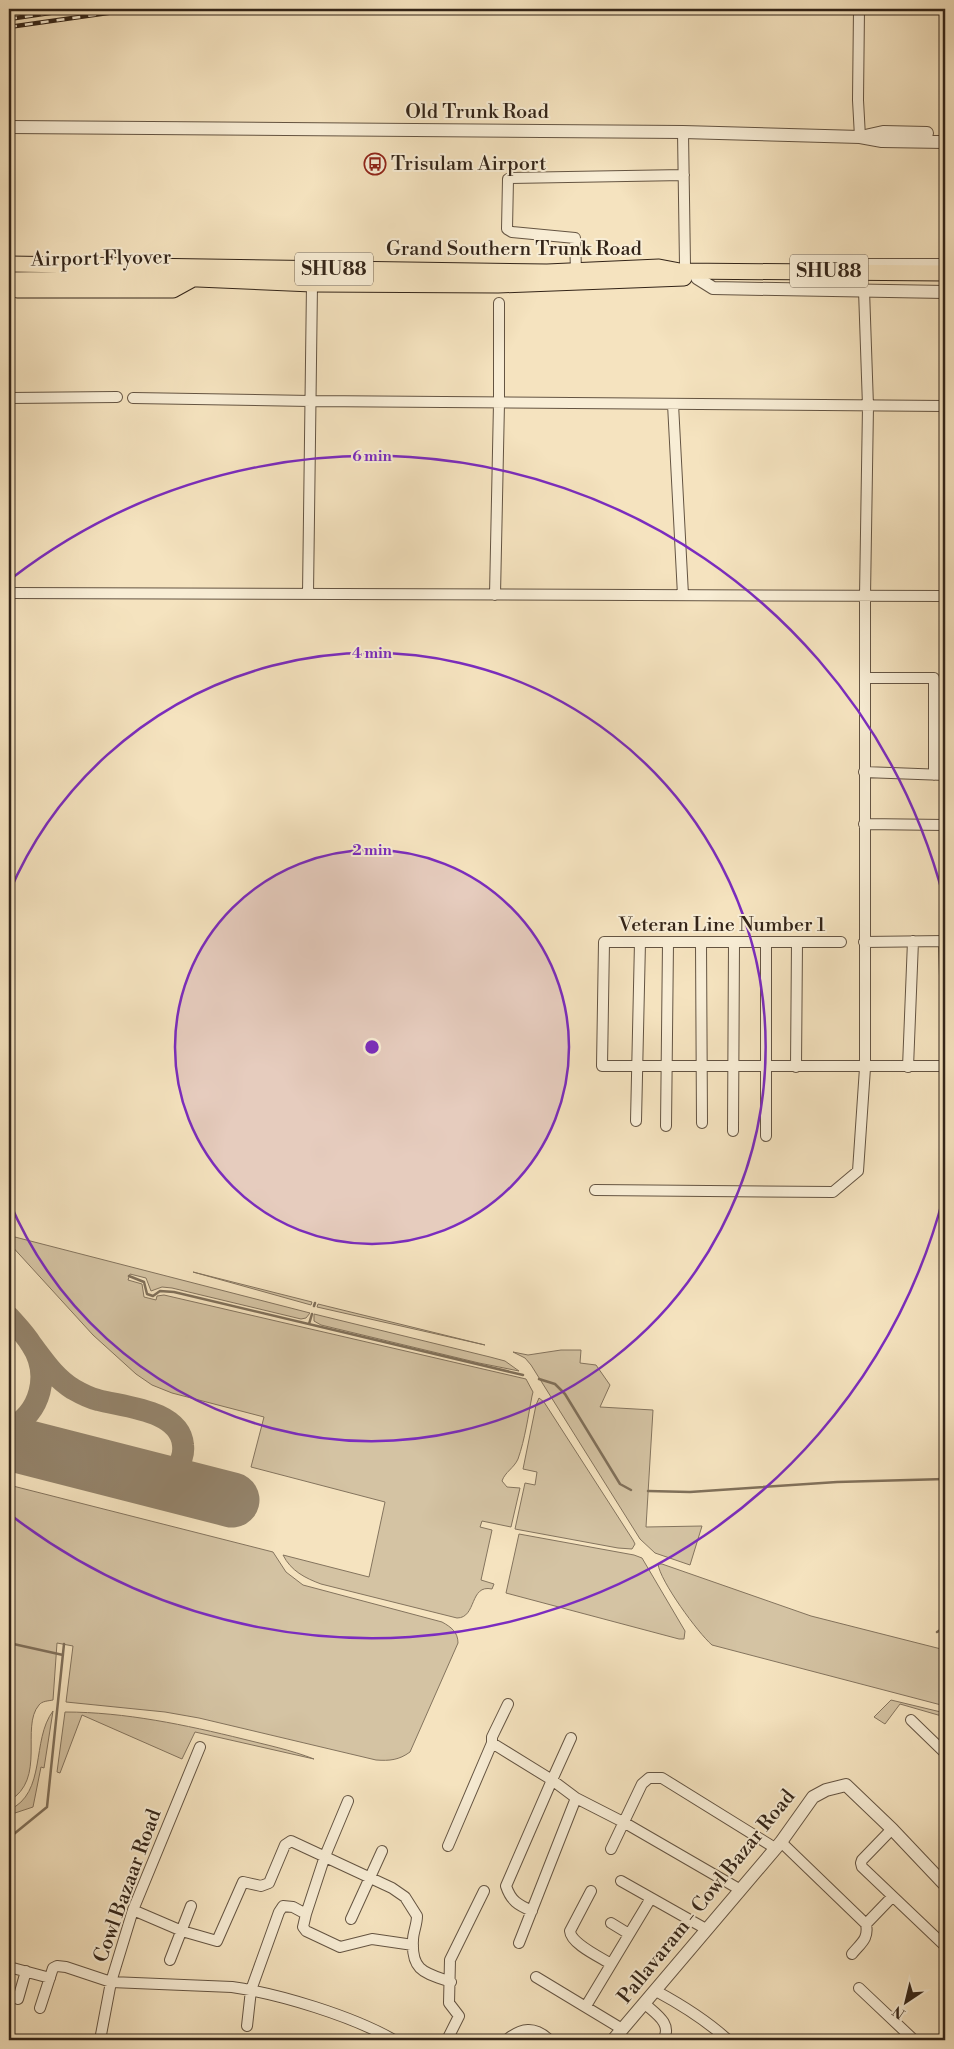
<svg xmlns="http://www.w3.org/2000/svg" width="954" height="2049" viewBox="0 0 954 2049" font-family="'Libre Bodoni',serif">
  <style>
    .green { fill: #d4c3a3; stroke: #84745e }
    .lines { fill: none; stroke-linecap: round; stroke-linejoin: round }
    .stream { stroke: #80705a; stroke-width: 2.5 }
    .taxiway { stroke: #94846c; stroke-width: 22 }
    .runway { stroke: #94846c; stroke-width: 55 }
    .minor-casing { stroke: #645442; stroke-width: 12 }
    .tertiary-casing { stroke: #645442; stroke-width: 14 }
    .primary-casing { stroke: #332418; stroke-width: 17 }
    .minor { stroke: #f8edd5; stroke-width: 10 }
    .tertiary { stroke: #f8edd5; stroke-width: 12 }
    .primary { stroke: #f5e3bf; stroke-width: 15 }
    .rail-casing { stroke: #332418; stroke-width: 4.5 }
    .rail { stroke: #f8edd5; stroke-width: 2.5; stroke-dasharray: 8; stroke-linecap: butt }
    .ring { fill: none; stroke: #7b2cbf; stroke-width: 2.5 }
    .labels { text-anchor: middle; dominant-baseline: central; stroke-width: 4; stroke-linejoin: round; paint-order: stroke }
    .shield { fill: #f8edd5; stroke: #6e6051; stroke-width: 1 }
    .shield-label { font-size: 19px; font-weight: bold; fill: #332418 }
    .street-label { font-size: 20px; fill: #332418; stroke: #f8edd5 }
    .poi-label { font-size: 20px; fill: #332418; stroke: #f8edd5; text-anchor: start }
    .centre { fill: #7b2cbf; stroke: #f8edd5; stroke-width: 2.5 }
    .ring-label { font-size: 15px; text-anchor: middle; font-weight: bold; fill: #7b2cbf; stroke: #f8edd5; stroke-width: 4; stroke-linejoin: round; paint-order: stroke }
  </style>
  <rect width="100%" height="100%" fill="#f5e3bf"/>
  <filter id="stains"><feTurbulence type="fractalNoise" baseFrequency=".004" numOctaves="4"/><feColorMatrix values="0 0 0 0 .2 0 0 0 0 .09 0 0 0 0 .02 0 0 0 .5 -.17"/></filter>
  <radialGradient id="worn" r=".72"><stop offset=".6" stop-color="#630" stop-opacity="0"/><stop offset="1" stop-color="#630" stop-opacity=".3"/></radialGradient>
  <!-- green -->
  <path class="green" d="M11 1236 310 1313 306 1318 301 1319 172 1288 162 1287 151 1291 146 1278 130 1274 128 1280 142 1284 144 1297 156 1300 157 1296 164 1295 526 1379 533 1392 532 1396C528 1417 525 1439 518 1459 514 1468 505 1472 502 1481L507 1487 520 1488 511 1527 482 1521 480 1527 492 1530 481 1580 494 1584 492 1589C469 1584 477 1618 457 1618L321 1584C305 1578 291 1571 283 1555L369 1577 385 1502 251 1467 264 1417 172 1393 152 1385 136 1374 93 1335 9 1243Z
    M193 1272 312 1302 311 1305Z
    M318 1304 485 1345 317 1307Z
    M314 1314 490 1357 505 1361 519 1371 479 1363 321 1325 314 1321Z
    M561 1350H581L580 1363 596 1365 610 1385 600 1407 653 1410 646 1527 702 1526 690 1565 655 1553 640 1539 531 1365 525 1358 513 1352 528 1355Z
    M539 1398 544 1402 633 1540 635 1544 632 1549 618 1548 515 1529 525 1483 535 1485 537 1472 523 1469 536 1405Z
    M9 1485 273 1552 286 1572 303 1585 442 1622C451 1627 458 1632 458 1643L410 1752C399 1760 390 1761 376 1760L199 1718 165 1712 66 1702 73 1646 57 1643 53 1700C48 1701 42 1701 39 1705 20 1727 47 1779 9 1801Z
    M519 1534 634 1555 642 1558 685 1631 684 1639H679L506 1593Z
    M658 1564H662L811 1616 945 1650V1706L712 1645C698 1633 660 1581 658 1564Z
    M891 1700 945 1713V1717L900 1704 885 1724 874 1717Z
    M53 1711 44 1768 41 1767 33 1807 9 1815V1810C47 1793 31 1740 53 1711Z
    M65 1712C125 1712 186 1725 243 1739 267 1745 291 1750 314 1759L195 1732 182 1759 82 1715 60 1773 57 1772Z"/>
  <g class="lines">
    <!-- stream -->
    <path class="stream" d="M129 1276 144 1282 147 1294 153 1296 160 1291 174 1292 523 1375
      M314 1306 315 1303
      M309 1324 312 1314
      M539 1379 555 1384 565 1394 620 1484 631 1490
      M648 1491 690 1492 837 1482 945 1479
      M937 1632 945 1627
      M9 1643 63 1655
      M9 1838 47 1807 64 1644"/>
    <!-- taxiway -->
    <path class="taxiway" d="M9 1317C16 1325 25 1334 31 1344 51 1374 41 1413 9 1429
      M31 1344C44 1361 55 1378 73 1389 80 1393 89 1398 98 1400 124 1407 180 1410 183 1445 184 1453 182 1460 177 1467 171 1476 161 1479 151 1480"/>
    <!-- runway -->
    <path class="runway" d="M9 1443 232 1500"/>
    <!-- minor casing -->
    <g class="minor-casing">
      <path id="minor" d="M859 9 858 100 860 137
        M683 132 685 265
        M576 271 575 238 512 232 507 229 508 179 510 178 684 175
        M9 398 117 397
        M133 398 311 401 945 406
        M673 404 683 595
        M9 593 945 596
        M308 594 312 284
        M495 595 499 403V303
        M865 678H934V775
        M864 772 945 775
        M864 824 945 825
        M944 941 945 976
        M841 942H604L602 1066H945
        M864 942 945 941
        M701 943 702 1123
        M796 1067 797 942
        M908 1067 913 941
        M636 1121 640 942
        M666 1126 668 943
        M733 1131 734 943
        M766 1136V942
        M595 1190 833 1192 858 1171 865 1068V596L868 406 864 290
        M508 1704 492 1737V1743L552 1780 571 1738
        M911 1720 945 1753
        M892 1829 862 1860 861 1863 862 1867 945 1946
        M781 1842 866 1924 892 1897
        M448 1846 492 1743
        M611 1849 642 1784 649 1778H662L775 1848
        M621 1881 706 1929
        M591 1891 570 1931C571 1944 600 1957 611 1964
        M133 1910 182 1931 217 1941 243 1882 261 1886 269 1883 285 1845 291 1841 392 1888 405 1897 417 1916C417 1925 413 1932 413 1940 411 1972 426 1973 451 1982
        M532 1911C518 1905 511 1901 506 1886L552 1780 576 1798 625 1823 739 1889
        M306 1914 325 1856 348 1801
        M351 1919 382 1851
        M611 1923 629 1934
        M519 1943 576 1798
        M852 1954C861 1943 869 1939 866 1924
        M170 1960 191 1906
        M9 1967 50 1978
        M536 1977 622 2029
        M859 1988 914 2040
        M656 1991C682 2005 706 2020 728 2040
        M18 1999 26 1971
        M645 2004C656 2014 673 2024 663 2040
        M586 2006 651 1898
        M40 2008 53 1968 57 1966 66 1967 111 1982 232 1987C280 1994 352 2016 394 2040
        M247 2026 251 1990 279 1912 283 1906 293 1907 306 1914 303 1927 306 1931 340 1947 372 1939 413 1945
        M100 2040 111 1982 133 1910 200 1747
        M447 2040 459 2016 449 2003 450 1960 484 1891
        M941 2040 945 2036"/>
    </g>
    <!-- tertiary casing -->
    <g class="tertiary-casing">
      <path id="tertiary" d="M9 127 683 132 860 137 882 141 945 142
        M865 136 883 132 927 133
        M819 265H945
        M697 278 713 288 945 292
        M508 2040C522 2029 534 2027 548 2040
        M613 2040 781 1842 813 1797 826 1790 846 1785 892 1829 945 1885"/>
    </g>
    <!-- primary casing -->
    <g class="primary-casing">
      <path id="primary" d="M9 264 547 272 659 267 680 271 945 273
        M9 280 174 278 312 284 498 285 684 278
        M17 290H173L193 279"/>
    </g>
    <!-- minor -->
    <use href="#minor" class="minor"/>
    <!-- tertiary -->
    <use href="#tertiary" class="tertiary"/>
    <!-- primary -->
    <use href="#primary" class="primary"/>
    <!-- rail casing -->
    <g class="rail-casing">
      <path id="rail" d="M9 9H13
        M9 19 77 9
        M9 27 136 9"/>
    </g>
    <!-- rail -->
    <use href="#rail" class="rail"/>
  </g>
  <!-- distance rings -->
  <circle cx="372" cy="1047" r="197" fill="#7b2cbf" fill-opacity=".12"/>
  <g class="ring">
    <circle cx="372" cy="1047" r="197"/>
    <path d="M9 893A394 394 0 1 1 9 1201"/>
    <path d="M944 1195A591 591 0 0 1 12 1516M12 578A591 591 0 0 1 944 899"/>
  </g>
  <!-- icons -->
  <defs>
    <g id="bus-ring" transform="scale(1.125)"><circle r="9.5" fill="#f8edd5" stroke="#8f2418" stroke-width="1.5"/><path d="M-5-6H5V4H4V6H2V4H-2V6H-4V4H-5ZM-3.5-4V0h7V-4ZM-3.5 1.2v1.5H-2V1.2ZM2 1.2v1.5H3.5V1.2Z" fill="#8f2418"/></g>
  </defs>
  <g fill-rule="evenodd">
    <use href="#bus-ring" x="375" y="164"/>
  </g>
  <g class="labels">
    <!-- shield labels -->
    <g class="shield">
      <rect x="295" y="252.5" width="78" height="33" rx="4"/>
      <rect x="790" y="254.5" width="78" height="33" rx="4"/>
    </g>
    <g class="shield-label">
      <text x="334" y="269">SHU88</text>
      <text x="829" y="271">SHU88</text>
    </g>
    <!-- street labels -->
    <g class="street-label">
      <text x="477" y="112">Old Trunk Road</text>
      <text x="514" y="249">Grand Southern Trunk Road</text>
      <text transform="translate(101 259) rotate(-1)">Airport Flyover</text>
      <text x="722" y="925">Veteran Line Number 1</text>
      <text transform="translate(128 1886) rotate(-70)">Cowl Bazaar Road</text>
      <text transform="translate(707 1897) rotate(-51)">Pallavaram - Cowl Bazar Road</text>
    </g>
    <!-- poi labels -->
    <g class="poi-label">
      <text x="391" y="164">Trisulam Airport</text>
    </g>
  </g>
  <circle cx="372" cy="1047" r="8" class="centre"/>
  <g class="ring-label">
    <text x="372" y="461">6 min</text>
    <text x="372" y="658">4 min</text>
    <text x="372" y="855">2 min</text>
  </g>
  <!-- margin -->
  <rect width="954" height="2049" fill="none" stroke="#f5e3bf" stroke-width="30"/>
  <rect x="10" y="10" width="934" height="2029" fill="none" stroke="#332418" stroke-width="2.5"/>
  <rect x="15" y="15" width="924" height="2019" fill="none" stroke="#332418"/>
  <!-- north arrow -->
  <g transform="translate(906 2002) rotate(215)" stroke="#f8edd5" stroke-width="4" paint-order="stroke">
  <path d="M0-4L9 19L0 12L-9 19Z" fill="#332418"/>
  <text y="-8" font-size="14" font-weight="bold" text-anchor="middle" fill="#332418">N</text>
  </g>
  <rect width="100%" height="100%" filter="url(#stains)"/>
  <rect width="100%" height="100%" fill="url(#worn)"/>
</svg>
